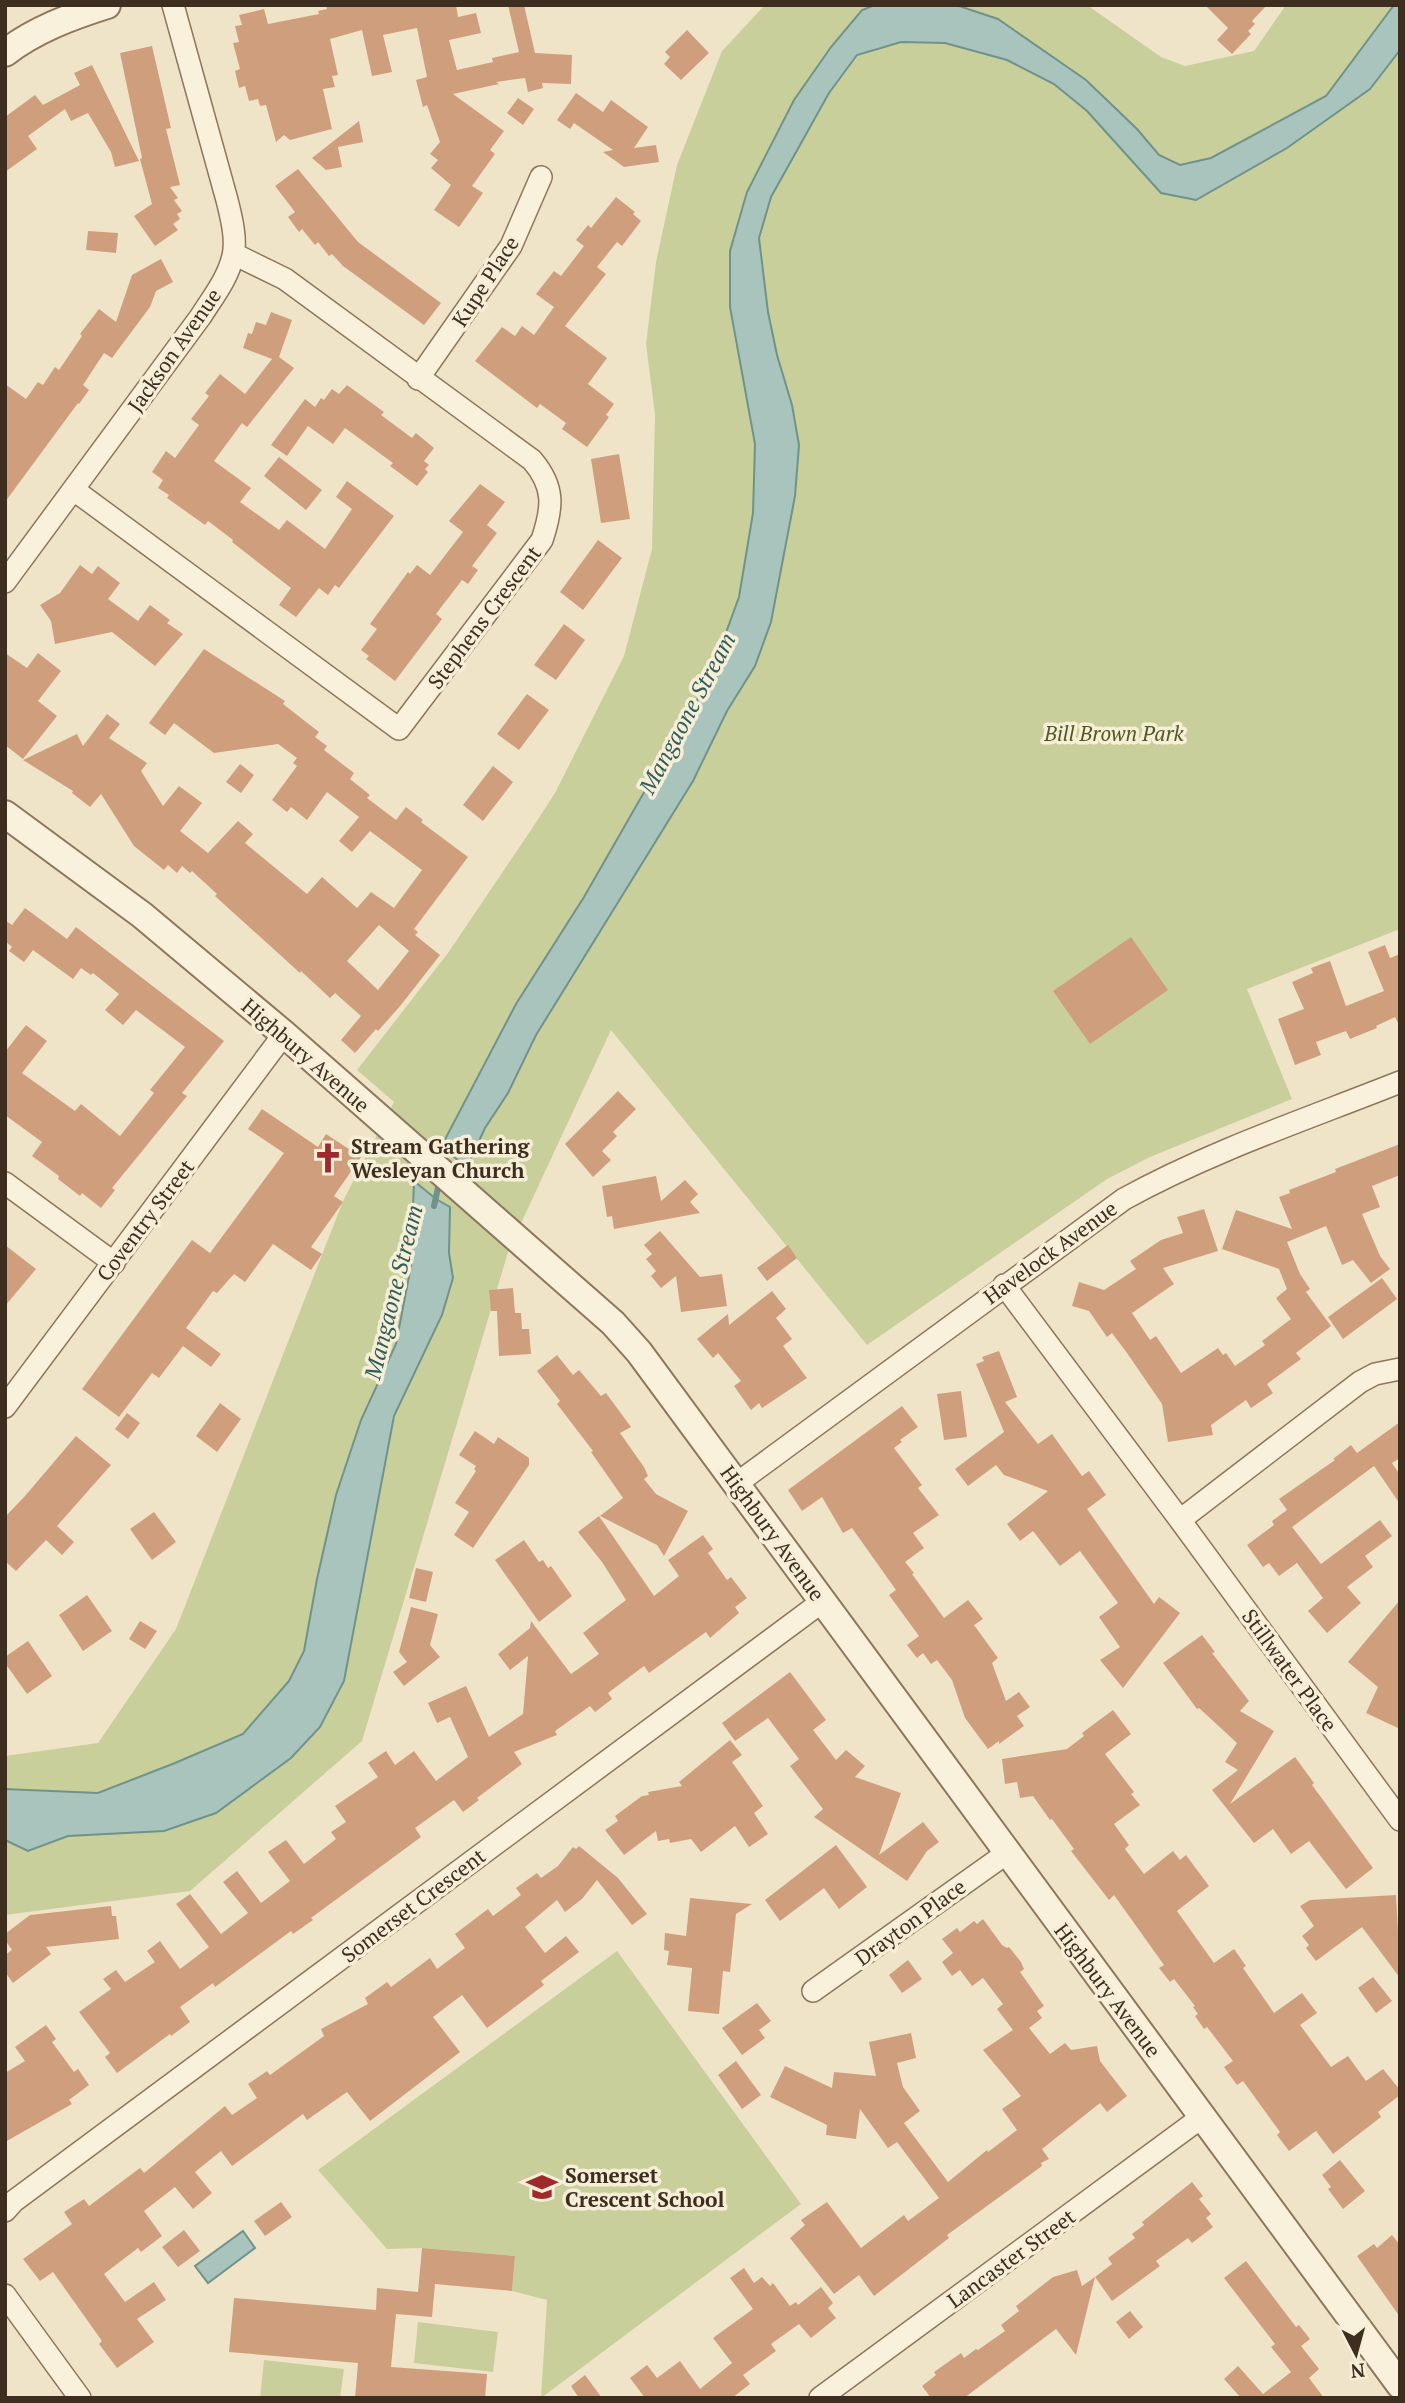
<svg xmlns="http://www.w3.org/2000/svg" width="1405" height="2403" viewBox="0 0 1405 2403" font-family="'PT Serif',serif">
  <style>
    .green { fill: #c9cf9b }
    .water { fill: #a9c4bc; stroke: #6f938a; stroke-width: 2 }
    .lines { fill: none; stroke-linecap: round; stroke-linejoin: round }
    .stream { stroke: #6f938a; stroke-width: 6 }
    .building { fill: #cf9f7d; fill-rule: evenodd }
    .minor-casing { stroke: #8d765c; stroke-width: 24 }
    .tertiary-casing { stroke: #8d765c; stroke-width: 30 }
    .minor { stroke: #faf1dc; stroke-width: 21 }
    .tertiary { stroke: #faf1dc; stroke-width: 26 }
    .labels { text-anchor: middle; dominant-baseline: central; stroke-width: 7; stroke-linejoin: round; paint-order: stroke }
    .street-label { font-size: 21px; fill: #3d2e20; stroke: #f7eed8 }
    .park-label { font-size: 21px; font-style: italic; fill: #4d5a26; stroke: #f7eed8 }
    .poi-label { font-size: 21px; font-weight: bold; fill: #3d2e20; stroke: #f7eed8; text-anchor: start }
    .water-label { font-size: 23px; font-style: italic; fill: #2f5d5a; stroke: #f7eed8 }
  </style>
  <rect width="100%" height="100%" fill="#f0e4c8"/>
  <!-- green -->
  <path class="green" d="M765 5H1087L1161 57 1185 66 1254 51 1286 5H1400V929L1247 989 1292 1099 1150 1157 1107 1179 867 1345 611 1030 509 1249 362 1741 190 1891 5 1915V1756L98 1743 176 1629 343 1201 394 1102 357 1070 448 953 531 830 555 793 624 656 652 549 655 414 646 344 656 262 677 165 722 51Z
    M617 1951 801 2204 541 2398 547 2300 512 2291 515 2256 422 2248 387 2249 318 2170Z
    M418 2322 498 2332 493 2372 414 2363Z
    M264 2360 344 2369 340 2398H260Z"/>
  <!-- water -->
  <path class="water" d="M875 5H956L998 19 1086 80 1137 129 1159 155 1180 165 1211 158 1326 96 1394 5H1400V50L1370 89 1287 148 1196 200 1161 193 1087 111 1054 84 1007 60 945 43 901 42 857 55 829 93 771 197 759 238 768 312 777 355 792 405 799 445 795 496 771 622 755 666 727 711 693 781 536 1035 508 1093 485 1128 467 1167 441 1147 516 1004 584 897 709 679 739 597 753 513 755 444 730 307V251L747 192 794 100 831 47 862 10Z
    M414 1181 436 1199 450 1207 449 1253 453 1278 442 1315 394 1416 344 1681 320 1727 291 1758 216 1813 164 1831 68 1836 28 1851 5 1840V1789L98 1793 175 1763 243 1734 289 1681 304 1651 317 1579 336 1495 361 1420 396 1344 411 1266Z
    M243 2231 255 2248 208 2283 195 2266Z"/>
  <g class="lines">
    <!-- stream -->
    <path class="stream" d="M434 1206 440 1179"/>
  </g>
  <!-- building -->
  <path class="building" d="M326 5H456L458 17 476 13 481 33 449 40 457 70 493 62 492 58 519 52 508 5H524L535 53 572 55 571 84 542 83 543 88 528 92 525 78 496 82 499 84 453 94 504 131 490 150 495 154 472 186 483 193 459 227 434 210 451 185 431 168 438 160 430 154 440 142 427 105 423 107 416 80 427 77 417 28 383 35 392 72 372 76 362 30 330 39 338 75 332 76 335 87 323 89 332 129 290 140 284 135 276 142 266 105 260 106 258 99 249 101 245 86 239 88 235 71 240 69 233 43 239 42 235 26 242 25 239 15 264 9 268 24 319 14 318 11 327 9Z
    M1205 5H1267L1252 21 1255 24 1248 31 1251 34 1232 54 1217 40 1228 28Z
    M687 30 709 53 681 80 664 64 670 57 665 52Z
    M152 46 171 128 166 129 180 185 170 187 178 198 174 200 182 211 177 214 180 219 173 224 178 230 155 246 134 216 152 204 140 159 142 158 120 53Z
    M92 65 139 161 115 167 111 152 88 113 71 121 65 109 28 136 37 149 5 172V117L35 95 43 105 80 85 74 73Z
    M576 93 603 112 611 100 648 127 634 148 656 145 659 162 624 167 603 152 613 150 574 123 570 129 557 120Z
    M518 98 534 109 523 125 507 113Z
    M359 121 363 142 338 147 342 167 326 170 312 158Z
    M298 169 358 242 441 303 424 325 343 266 332 254 329 256 318 242 315 245 302 229 299 232 288 217 295 212 275 186Z
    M616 197 635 212 633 214 641 221 622 246 617 242 597 267 606 274 565 326 607 358 588 384 614 404 606 415 609 417 587 447 562 429 566 423 540 404 537 408 475 361 502 327 515 336 522 326 534 335 554 307 536 294 554 271 561 276 584 246 576 240 588 225 591 228Z
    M88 231 118 233 116 253 86 250Z
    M161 259 173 282 156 291 150 307 112 358 104 353 83 385 89 390 79 404 78 403 5 502V384L26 399 38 382 43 385 55 367 59 370 82 336 80 334 99 309 116 322 132 275Z
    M271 312 292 320 279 357 294 368 247 427 242 423 214 461 251 488 240 502 279 530 287 520 325 549 352 509 336 497 347 481 394 516 339 588 335 585 328 595 319 588 296 617 279 605 291 588 232 542 233 540 208 521 205 525 167 498 169 495 158 488 163 480 152 472 166 451 175 458 199 425 191 419 209 396 205 393 220 374 245 394 272 359 243 348 248 333 252 334 256 322 266 325Z
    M347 385 384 412 381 415 412 438 416 433 434 448 424 461 429 465 425 469 428 472 417 486 390 466 393 463 345 428 333 444 308 426 287 456 271 445 305 399 315 407 321 398 324 400 332 389 339 394Z
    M619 454 630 519 601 523 591 459Z
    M279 457 322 490 306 510 264 476Z
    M480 484 505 502 487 525 497 533 472 566 478 570 468 584 462 580 436 614 442 619 395 681 366 659 369 656 361 650 377 629 370 624 408 572 410 574 417 565 430 575 463 532 449 521Z
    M598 540 622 558 583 610 560 592Z
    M80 565 92 574 98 566 120 583 108 599 138 621 150 605 170 620 167 623 183 634 155 666 112 632 55 644 51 621 40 605 60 593Z
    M564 624 585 640 556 680 534 665Z
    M204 649 285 701 283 704 319 732 315 737 327 746 324 750 354 773 350 779 370 795 367 798 396 820 406 807 423 820 421 822 468 857 414 929 418 932 415 935 440 955 401 1005 378 1031 376 1029 355 1053 341 1040 361 1016 335 993 330 998 301 971 300 973 215 896 217 894 192 871 190 873 182 866 177 873 168 865 164 870 134 846 101 794 90 807 72 793 73 791 23 760 77 734 83 746 107 714 120 724 109 738 147 763 141 771 163 806 179 786 202 803 180 831 208 853 238 821 253 834 245 843 307 894 322 877 357 908 371 892 394 908 422 870 370 831 352 852 339 841 359 817 327 792 307 820 291 807 287 812 272 800 297 766 293 763 297 758 278 744 214 753 174 723 165 735 149 723ZM379 925 409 951 378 990 347 961Z
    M5 653 27 668 38 653 61 671 38 701 57 716 23 759 5 745Z
    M527 694 549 710 519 750 497 734Z
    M240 764 254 775 241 793 226 782Z
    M493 766 513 782 483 821 463 805Z
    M25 908 67 939 76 927 224 1041 182 1093 187 1096 112 1188 115 1190 101 1208 82 1193 80 1196 58 1179 59 1176 32 1156 42 1142 5 1115V1052L26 1025 47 1041 22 1073 75 1111 81 1104 120 1136 154 1093 150 1090 185 1047 136 1010 123 1025 105 1010 119 994 93 973 91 975 81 968 73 979 33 950 24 962 9 951 12 947 5 941V920L12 925Z
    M1131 937 1168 990 1090 1044 1053 991Z
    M1385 945 1390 958 1400 954V1027L1395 1017 1376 1026 1377 1028 1350 1039 1346 1031 1316 1042 1321 1055 1295 1065 1278 1019 1304 1009 1292 982 1313 973 1311 968 1330 961 1346 1006 1384 991 1368 952Z
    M618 1091 636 1109 613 1132 617 1136 602 1151 611 1160 593 1177 565 1144Z
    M262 1109 318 1147 326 1134 361 1157 334 1196 343 1202 311 1247 322 1254 311 1270 273 1244 245 1282 234 1274 217 1293 213 1291 186 1328 221 1354 211 1367 183 1346 159 1378 152 1373 119 1417 82 1389 192 1240 210 1253 284 1153 248 1129Z
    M1400 1144V1175L1372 1186 1380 1207 1362 1214 1380 1256 1390 1269 1371 1283 1353 1260 1342 1265 1326 1226 1287 1242 1300 1274 1310 1289 1306 1292 1331 1326 1296 1353 1301 1359 1267 1384 1273 1393 1251 1408 1246 1400 1211 1425 1213 1435 1168 1442 1162 1404 1127 1353 1112 1333 1107 1337 1089 1311 1072 1306 1079 1282 1104 1290 1136 1269 1130 1261 1161 1240 1183 1233 1177 1217 1204 1209 1218 1251 1163 1268 1174 1284 1132 1313 1150 1340 1156 1336 1181 1373 1218 1348 1223 1355 1226 1353 1235 1366 1265 1345 1262 1341 1291 1319 1276 1298 1287 1289 1279 1269 1222 1249 1236 1210 1292 1229 1279 1197 1290 1193 1289 1190 1336 1172 1335 1169Z
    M656 1176 661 1201 685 1180 698 1194 690 1202 700 1213 614 1229 612 1216 607 1217 602 1186Z
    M660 1231 700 1277 722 1274 727 1306 681 1312 676 1276 661 1288 651 1276 656 1271 646 1259 652 1254 644 1245Z
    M5 1245 36 1269 5 1306Z
    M788 1245 797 1258 767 1281 757 1268Z
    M1382 1278 1397 1299 1343 1339 1328 1317Z
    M513 1288 515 1313H521L522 1329H529L531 1354 499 1356 497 1311H491L489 1290Z
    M772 1291 786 1309 776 1318 792 1339 783 1346 807 1378 762 1408 759 1403 751 1410 734 1386 741 1381 718 1353 713 1358 697 1339 728 1314 729 1325Z
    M999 1351 1017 1397 1005 1402 1038 1444 1052 1434 1082 1476 1089 1471 1106 1495 1087 1509 1154 1604 1159 1597 1180 1613 1123 1688 1100 1660 1120 1647 1099 1617 1118 1603 1080 1551 1060 1566 1033 1531 1020 1541 1007 1524 1048 1491 1004 1475 996 1465 968 1486 955 1469 1004 1432 976 1364 984 1361 982 1357Z
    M557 1355 573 1375 579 1370 601 1396 606 1393 631 1427 620 1433 644 1467 648 1476 644 1479 656 1494 688 1511 664 1556 657 1545 600 1516 623 1498 591 1452 593 1451 557 1404 560 1401 537 1371Z
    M961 1391 967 1437 944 1440 937 1394Z
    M220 1403 241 1419 217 1452 196 1436Z
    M902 1406 918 1427 900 1440 902 1442 894 1448 922 1485 918 1488 939 1515 913 1533 924 1548 905 1562 914 1573 912 1574 944 1618 968 1600 983 1619 974 1625 998 1658 992 1663 1006 1701 1019 1692 1030 1707 1017 1716 1024 1726 999 1744V1741L988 1749 965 1718 952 1680 937 1660 931 1664 923 1653 917 1658 907 1645 919 1636 889 1595 896 1590 852 1528 843 1533 822 1497 802 1511 788 1490Z
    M127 1413 140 1423 128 1439 115 1429Z
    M1400 1422V1458L1392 1463 1400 1475V1504L1374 1466 1292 1527 1321 1564 1380 1520 1392 1536 1365 1556 1373 1567 1347 1587 1361 1603 1327 1633 1308 1611 1323 1598 1297 1563 1279 1576 1269 1563 1263 1567 1247 1545 1274 1525 1272 1521 1287 1510 1279 1499 1335 1460 1333 1459 1351 1445 1357 1453Z
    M475 1431 494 1444 498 1437 529 1458V1465L473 1548 454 1535 469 1512 455 1503 476 1471 474 1469 476 1466 459 1455Z
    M76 1436 111 1465 57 1526 74 1542 62 1555 46 1540 16 1571 5 1561V1517L25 1496Z
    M154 1512 176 1542 152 1560 130 1529Z
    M599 1516 654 1596 679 1576 668 1560 703 1535 713 1549 708 1553 727 1580 731 1577 747 1598 735 1607 739 1613 710 1638 706 1632 649 1673 644 1666 608 1693 612 1699 595 1712 590 1706 555 1731 557 1735 514 1752 522 1764 477 1798 479 1800 463 1812 454 1800 415 1828 421 1837 311 1918 313 1920 293 1934 291 1931 215 1987 213 1983 180 2007 190 2022 171 2036 170 2034 117 2073 105 2057 110 2053 79 2012 111 1989 103 1979 116 1970 125 1982 155 1962 147 1951 160 1941 180 1969 209 1947 176 1904 190 1894 221 1934 248 1913 223 1882 237 1871 261 1903 290 1881 268 1852 286 1840 304 1864 336 1839 331 1832 346 1822 335 1806 378 1777 368 1763 386 1751 395 1765 414 1751 436 1781 468 1757 450 1717 437 1723 428 1703 466 1686 489 1737 523 1714 528 1656 510 1670 498 1654 530 1628 531 1621 571 1674 599 1654 583 1633 626 1600 602 1562 578 1532Z
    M524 1540 539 1562 543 1560 548 1568 551 1566 572 1596 539 1622 495 1560Z
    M416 1568 433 1572 426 1602 409 1598Z
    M87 1595 112 1631 83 1651 59 1615Z
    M1400 1600V1729L1366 1713 1378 1687 1348 1662Z
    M411 1607 438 1614 430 1645 440 1657 404 1686 393 1672 407 1662 399 1652Z
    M140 1621 157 1631 145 1649 129 1639Z
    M1202 1635 1215 1652 1212 1653 1249 1701 1240 1711 1274 1731 1230 1804 1295 1757 1314 1783 1312 1785 1373 1868 1346 1889 1309 1841 1291 1854 1273 1829 1254 1843 1212 1790 1238 1770 1225 1762 1237 1743 1199 1708 1197 1709 1163 1663Z
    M28 1641 52 1676 27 1694 5 1663V1657Z
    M790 1672 826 1720 813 1730 836 1760 846 1750 865 1766 855 1777 901 1793 879 1855 923 1822 939 1842 927 1851 907 1881 814 1817 823 1809 790 1766 799 1759 768 1718 735 1741 722 1723Z
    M1113 1710 1131 1734 1105 1754 1134 1792 1131 1794 1140 1805 1114 1824 1129 1845 1125 1849 1144 1874 1173 1851 1180 1860 1186 1855 1209 1886 1177 1911 1214 1963 1234 1949 1246 1966 1243 1968 1274 2013 1302 1993 1317 2013 1300 2025 1331 2067 1348 2056 1366 2081 1383 2069 1400 2090V2095L1378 2112 1381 2117 1333 2154 1316 2131 1289 2151 1277 2135 1280 2132 1243 2081 1237 2085 1224 2067 1233 2061 1207 2027 1204 2029 1195 2016 1198 2014 1193 2007 1195 2006 1174 1979 1170 1982 1159 1968 1164 1965 1114 1895 1109 1900 1071 1851 1074 1849 1052 1819 1050 1820 1033 1796 1020 1798 1017 1782 1005 1784 1002 1759 1067 1749 1084 1736 1082 1733Z
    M730 1740 742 1755 732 1762 763 1806 754 1813 768 1834 749 1847 735 1826 701 1852 691 1839 670 1843 669 1839 658 1841 656 1831 624 1855 605 1830 618 1821 615 1816 642 1796 649 1795 648 1792 682 1786 679 1782Z
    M836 1845 867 1887 839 1909 824 1888 780 1921 765 1900Z
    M579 1846 618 1878 647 1914 632 1925 597 1880 582 1899 565 1912 557 1900 525 1927 545 1953 566 1936 579 1952 541 1981 544 1985 487 2028 462 1995 433 2017 460 2052 370 2121 347 2092 307 2120 303 2114 232 2166 221 2151 195 2172 212 2193 193 2209 175 2187 144 2211 162 2236 141 2252 138 2248 104 2274 125 2302 154 2282 166 2300 137 2319 154 2342 117 2368 99 2344 102 2341 53 2272 40 2281 23 2259 72 2224 64 2212 84 2199 89 2206 140 2168 144 2173 225 2106 232 2115 257 2098 248 2084 267 2071 270 2075 324 2036 321 2029 368 2004 365 1998 387 1982 391 1987 430 1958 437 1969 465 1948 455 1934 488 1909 493 1916 521 1895 516 1888 537 1873 541 1878 558 1866 573 1847 576 1849Z
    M1396 1895 1398 1931 1400 1929V1978L1362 1927 1316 1961 1306 1948 1309 1945 1302 1936 1314 1926 1300 1906 1310 1900Z
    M690 1898 752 1904 736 1914 730 1972 723 1971 719 2014 688 2011 692 1968 667 1965 669 1951 664 1950 665 1933 686 1936Z
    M111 1906 112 1916H116L119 1939 46 1947 51 1954 13 1983 5 1972V1955L12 1950 5 1940V1934L30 1915Z
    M983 1919 1002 1945 1007 1948 1009 1947 1021 1962 1024 1969 1020 1972 1044 2006 1037 2011 1042 2018 1029 2028 1050 2054 1065 2043 1071 2050 1097 2046 1100 2061 1127 2096 1107 2112 1100 2103 1042 2149 1049 2159 1041 2163 1042 2166 947 2235 949 2238 874 2296 859 2275 834 2294 790 2238 805 2225 801 2220 827 2202 861 2248 904 2215 908 2221 939 2198 897 2142 888 2148 860 2109 856 2139 826 2135 827 2125 770 2097 785 2066 832 2088 834 2072 876 2076 869 2042 911 2033 916 2058 897 2063 903 2087 920 2111 904 2123 948 2182 987 2150 988 2152 1017 2130 1002 2109 1021 2096 983 2050 1013 2030 997 2009 1003 2004 983 1978 972 1986 960 1970 952 1976 942 1962 953 1953 942 1939 957 1928 960 1932 974 1921 977 1924Z
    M908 1960 922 1979 902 1993 889 1975Z
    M1373 1977 1392 2001 1376 2013 1358 1988Z
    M757 2003 771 2021 759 2030 765 2038 742 2055 722 2028Z
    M46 2025 56 2039 52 2042 74 2072 78 2069 89 2085 69 2100 72 2104 5 2142V2073L25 2061 15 2047Z
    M736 2061 761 2095 742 2109 718 2075Z
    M1340 2160 1365 2191 1343 2209 1328 2189 1331 2187 1322 2175Z
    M1192 2182 1203 2196 1199 2199 1211 2214 1206 2218 1213 2227 1192 2243 1188 2238 1156 2261 1160 2266 1112 2301 1095 2277 1112 2264 1108 2258 1135 2238 1132 2234 1144 2225 1142 2222Z
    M281 2202 292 2217 265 2236 254 2221Z
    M184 2230 200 2251 178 2267 162 2247Z
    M1392 2235 1400 2245V2317L1357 2256 1374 2244 1377 2248Z
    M422 2248 515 2256 512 2291 435 2284 432 2317 396 2314 391 2367 487 2374 485 2398H355L358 2363 229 2352 234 2298 376 2310 377 2288 418 2292Z
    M1246 2261 1296 2327 1299 2325 1310 2339 1301 2346 1319 2369 1309 2378 1324 2398H1241L1224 2379 1238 2366 1263 2394 1291 2372 1271 2347 1275 2344 1224 2278Z
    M744 2268 754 2283 762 2277 770 2286 773 2283 790 2306 796 2302 798 2305 821 2287 833 2303 828 2308 836 2318 811 2338 799 2324 771 2344 776 2351 743 2375 750 2384 732 2398H645L630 2378 647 2365 657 2378 680 2361 700 2389 732 2363 713 2338 753 2309 730 2278Z
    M1077 2270 1082 2286 1095 2277 1076 2355 1056 2329 964 2398H931L922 2386 936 2375 934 2372 961 2353 964 2358 976 2349 978 2350 1005 2331 1001 2325 1019 2311 1016 2306 1053 2277Z
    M1130 2311 1143 2327 1129 2339 1116 2322Z
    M585 2375 602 2398H579L571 2386Z"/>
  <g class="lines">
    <!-- minor casing -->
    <g class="minor-casing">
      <path id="minor" d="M418 379 511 246 541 177
        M74 490 399 729 542 540C553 507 555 487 532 460L285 279 234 254
        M5 582 201 316C213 297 228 278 233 256 237 239 231 216 227 200L173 5
        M5 1183 114 1263
        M1004 1285 1180 1520 1400 1820
        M5 1407 284 1034
        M736 1484 1124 1199C1211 1151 1307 1119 1400 1082
        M1180 1520 1360 1382 1375 1374 1400 1369
        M813 1991 1007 1853
        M5 2211 14 2201 823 1601
        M5 2295 80 2398
        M820 2398 1202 2117"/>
    </g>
    <!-- tertiary casing -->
    <g class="tertiary-casing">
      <path id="tertiary" d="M5 53C34 30 72 16 107 5
        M5 814 142 915 284 1034 613 1323 639 1352 1400 2385"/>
    </g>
    <!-- minor -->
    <use href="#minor" class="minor"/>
    <!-- tertiary -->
    <use href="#tertiary" class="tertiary"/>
  </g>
  <!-- icons -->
  <defs>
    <g id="church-bare" transform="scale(2.415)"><path d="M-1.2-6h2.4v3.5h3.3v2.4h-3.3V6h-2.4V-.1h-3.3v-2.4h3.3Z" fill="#9e2a2b" stroke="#f7eed8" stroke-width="2.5" paint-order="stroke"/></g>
    <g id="school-bare" transform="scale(2.415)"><path d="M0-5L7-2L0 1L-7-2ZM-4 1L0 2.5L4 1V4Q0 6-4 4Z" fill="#9e2a2b" stroke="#f7eed8" stroke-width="2.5" paint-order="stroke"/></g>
  </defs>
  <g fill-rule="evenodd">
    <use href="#church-bare" x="328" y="1158"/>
    <use href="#school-bare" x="542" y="2187"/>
  </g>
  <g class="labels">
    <!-- street labels -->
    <g class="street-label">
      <text transform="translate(485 281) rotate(-57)">Kupe Place</text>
      <text transform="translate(174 350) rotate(-55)">Jackson Avenue</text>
      <text transform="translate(484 617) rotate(-53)">Stephens Crescent</text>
      <text transform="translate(306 1055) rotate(41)">Highbury Avenue</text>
      <text transform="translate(145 1220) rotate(-53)">Coventry Street</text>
      <text transform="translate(1050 1252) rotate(-36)">Havelock Avenue</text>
      <text transform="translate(773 1533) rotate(54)">Highbury Avenue</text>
      <text transform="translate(1290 1670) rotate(54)">Stillwater Place</text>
      <text transform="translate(413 1905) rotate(-37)">Somerset Crescent</text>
      <text transform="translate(910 1922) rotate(-36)">Drayton Place</text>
      <text transform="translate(1108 1990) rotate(53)">Highbury Avenue</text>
      <text transform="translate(1011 2258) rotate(-36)">Lancaster Street</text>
    </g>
    <!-- park labels -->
    <g class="park-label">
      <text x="1114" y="733">Bill Brown Park</text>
    </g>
    <!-- poi labels -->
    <g class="poi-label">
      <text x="351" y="1146">Stream Gathering<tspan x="351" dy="24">Wesleyan Church</tspan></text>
      <text x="565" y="2175">Somerset<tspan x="565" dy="24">Crescent School</tspan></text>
    </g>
    <!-- water labels -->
    <g class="water-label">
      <text transform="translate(687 713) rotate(-62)">Mangaone Stream</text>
      <text transform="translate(393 1292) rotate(-76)">Mangaone Stream</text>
    </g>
  </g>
  <!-- border -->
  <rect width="1405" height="2403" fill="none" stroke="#3d2e20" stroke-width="14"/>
  <!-- north arrow -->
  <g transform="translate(1356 2354) rotate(174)" stroke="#f7eed8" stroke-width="5" paint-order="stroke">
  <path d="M0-5L12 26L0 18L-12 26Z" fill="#3d2e20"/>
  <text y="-10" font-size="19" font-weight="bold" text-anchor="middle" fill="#3d2e20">N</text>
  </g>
</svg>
